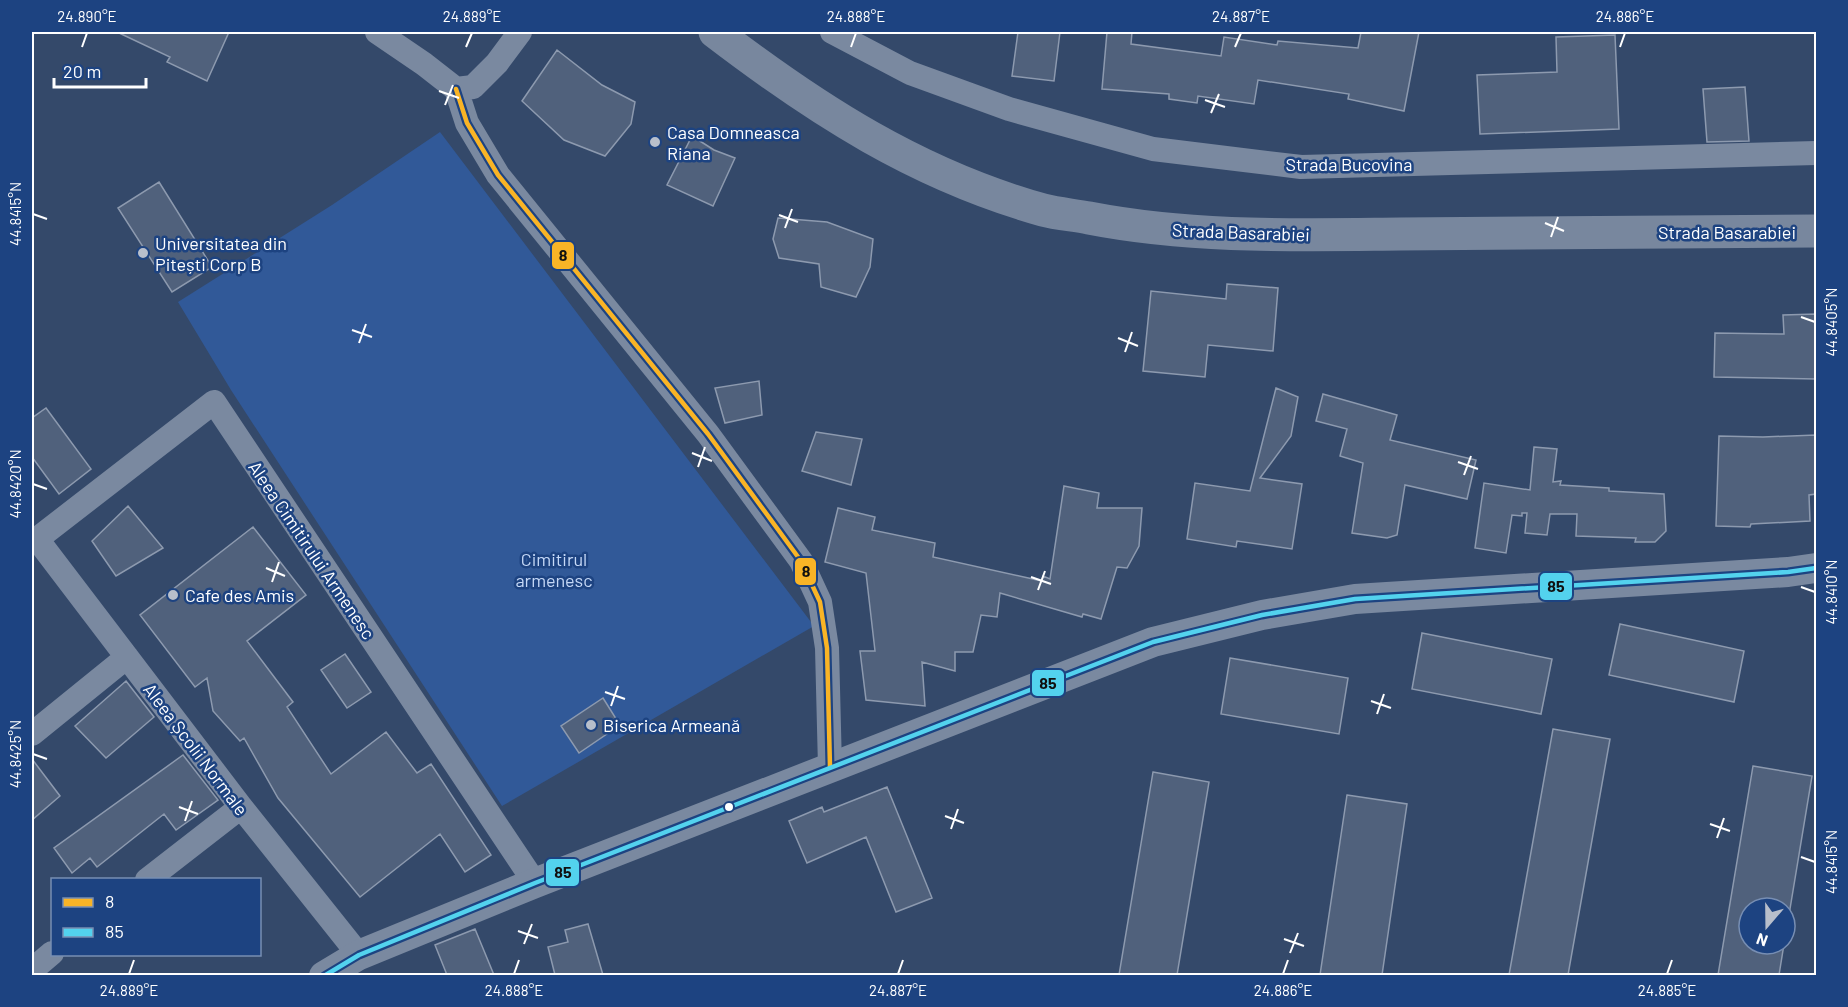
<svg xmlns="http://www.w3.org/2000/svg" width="1848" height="1007" viewBox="0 0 1848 1007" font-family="Barlow,sans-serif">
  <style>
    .green { fill: #315998 }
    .building { fill: #50617c; stroke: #8d9aaf; stroke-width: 1.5 }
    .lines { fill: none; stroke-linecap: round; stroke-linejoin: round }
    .minor { stroke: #7a89a0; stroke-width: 24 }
    .tertiary { stroke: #7a89a0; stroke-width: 30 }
    .primary { stroke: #78879e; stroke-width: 33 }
    .bus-1-casing { stroke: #1d4381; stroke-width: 9 }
    .bus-2-casing { stroke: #1d4381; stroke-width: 9 }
    .bus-1 { stroke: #f9b426; stroke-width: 4.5 }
    .bus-2 { stroke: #53d2ee; stroke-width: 4.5 }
    .ticks { fill: none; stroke: #fff; stroke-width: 2 }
    .poi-dot { fill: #b8bfcb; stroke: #1d4381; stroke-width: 2 }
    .bus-dot { fill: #fff; stroke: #1d4381; stroke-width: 2 }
    .labels { text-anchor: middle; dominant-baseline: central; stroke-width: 5; stroke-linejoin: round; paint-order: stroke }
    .poi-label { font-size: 18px; fill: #fff; stroke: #1d4381; text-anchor: start }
    .street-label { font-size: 18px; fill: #fff; stroke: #1d4381 }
    .park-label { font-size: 18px; fill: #c6d9f7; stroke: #1d4381 }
    .line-badge { stroke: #1d4381; stroke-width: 2 }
    .pale-badge-label { font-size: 16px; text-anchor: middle; font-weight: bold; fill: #111 }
    .neatline { fill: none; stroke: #fff; stroke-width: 2 }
    .ticks-label { font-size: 15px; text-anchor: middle; fill: #fff }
  </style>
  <rect width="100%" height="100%" fill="#34496a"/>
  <!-- green -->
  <path class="green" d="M440 132 814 626 502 806 231 390 178 302 332 205Z"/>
  <!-- building -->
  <path class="building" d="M117 32H229L207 81 167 62 170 57Z
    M1018 32H1060L1054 81 1012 76Z
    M1107 32H1132L1131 44 1221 56 1224 37 1277 45 1278 41 1358 48 1361 32H1419L1404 111 1348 99 1349 94 1258 80 1254 104 1198 96 1197 103 1169 99V94L1102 89Z
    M1615 35 1619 129 1480 134 1477 75 1557 72 1556 37Z
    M557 50 602 85 635 102 631 124 605 156 564 140 522 101Z
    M1745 87 1749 141 1707 142 1703 89Z
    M692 136 714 150 735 158 713 206 667 185Z
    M159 182 212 267 172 292 118 208Z
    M778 218 827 222 873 239 870 267 856 297 821 287 819 264 779 258 773 239Z
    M1227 284 1278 288 1273 351 1208 345 1205 377 1143 371 1151 291 1226 299Z
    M1816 314V379L1714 377 1715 333 1784 334 1783 315Z
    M759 381 762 415 725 423 715 388Z
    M1276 388 1298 397 1291 436 1260 478 1302 484 1292 549 1237 541 1236 547 1187 539 1195 483 1250 491Z
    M1323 394 1397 415 1390 440 1476 460 1467 499 1405 485 1397 535 1387 538 1352 533 1363 463 1340 456 1347 429 1316 421Z
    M46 408 91 469 59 494 32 457V418Z
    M816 432 862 439 851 485 802 471Z
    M1816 435V494L1809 495 1810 521 1751 524 1750 527 1716 526 1719 436 1763 437Z
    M1534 447 1557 449 1553 482 1561 481 1560 485 1609 488V491L1664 494 1666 531 1655 542H1635L1636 538 1576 536 1577 514H1550L1547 535 1525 533 1527 513H1522V516L1512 515 1506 553 1475 548 1484 483 1530 490Z
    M1064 486 1099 493 1097 508H1142L1139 546 1127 568 1117 567 1101 619 1083 614 1082 617 1000 593 997 617 981 615 973 652H955V671L922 662 925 706 866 700 860 651H875L866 573 825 562 838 508 875 517 872 530 935 543 933 557 1042 581 1043 576 1050 579Z
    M128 506 163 548 116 576 92 541Z
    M253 527 306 595 247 641 293 702 287 707 331 774 386 732 417 773 431 764 491 855 465 872 440 834 360 897 278 798 244 738 240 741 213 711 207 678 195 687 140 615Z
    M1620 624 1744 651 1734 702 1609 675Z
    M1422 633 1552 659 1541 714 1412 689Z
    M345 654 371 692 347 708 321 670Z
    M1230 658 1348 678 1339 734 1221 714Z
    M126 681 154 717 106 758 75 726Z
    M603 698 620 725 579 753 561 726Z
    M1553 729 1610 739 1568 975H1509Z
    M183 755 218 800 176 830 164 814 97 867 90 858 72 873 54 848Z
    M32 759 60 796 32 820Z
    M1753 766 1812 776 1785 939V908H1749V944H1784L1779 975H1718Z
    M1153 772 1209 782 1177 975H1119Z
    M887 787 932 898 896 912 866 837 807 863 789 821 822 807 824 812Z
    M1347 795 1407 804 1382 975H1320Z
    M588 924 603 975H555L548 947 568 942 565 930Z
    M475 929 494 975H447L435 945Z"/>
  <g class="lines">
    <!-- minor -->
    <path class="minor" d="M377 32 424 64 456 89 473 87 497 63 520 32
      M832 32 910 73 1009 109 1153 149 1301 167 1816 153
      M456 89 467 123 498 175 708 434 801 561 820 602 827 648 830 767
      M32 734 127 657
      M147 880 241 807
      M359 955 241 807 37 539 214 402 535 883
      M32 970 52 953"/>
    <!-- tertiary -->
    <path class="tertiary" d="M324 976 359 955 535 883 1153 642 1262 615 1355 599 1788 572 1816 568"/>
    <!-- primary -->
    <path class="primary" d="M715 32C817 110 918 175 1043 210 1058 214 1074 215 1089 218 1192 238 1295 235 1400 234 1539 233 1678 232 1816 231"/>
    <!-- bus-1 casing -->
    <g class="bus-1-casing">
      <path id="bus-1" d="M456 89 467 123 498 175 708 434 801 561 820 602 827 648 830 767"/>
    </g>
    <!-- bus-2 casing -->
    <g class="bus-2-casing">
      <path id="bus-2" d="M324 976 359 955 535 883 1153 642 1262 615 1355 599 1788 572 1816 568"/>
    </g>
    <!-- bus-1 -->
    <use href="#bus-1" class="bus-1"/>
    <!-- bus-2 -->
    <use href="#bus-2" class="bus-2"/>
  </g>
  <!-- ticks -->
  <path class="ticks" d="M82 47 87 33M466 47 472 33M851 47 856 33M1235 47 1241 33M1620 47 1625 33M439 91 459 98M1205 100 1225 107M445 105 453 85M1211 113 1219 94M33 214 47 219M779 215 798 222M1545 223 1564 231M785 228 792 209M1551 237 1558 217M1801 317 1815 322M352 330 372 337M1118 338 1138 346M359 343 366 324M1125 352 1132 332M692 453 712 461M1458 462 1478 469M698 467 705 447M1464 475 1471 456M33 484 47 489M266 568 285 576M1031 577 1051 584M272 582 279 562M1801 587 1815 592M1038 590 1045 571M605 692 625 699M1371 701 1391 708M611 706 618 686M1377 714 1384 694M33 754 47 759M179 807 198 814M945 816 964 823M185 821 192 801M1710 824 1730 831M951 829 958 809M1717 838 1724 818M1801 857 1815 862M518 931 538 938M1284 939 1304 946M524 944 532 924M1290 953 1298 933M129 974 134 960M514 974 519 960M898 974 903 960M1283 974 1288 960M1667 974 1672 960"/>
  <!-- markers -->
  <g class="poi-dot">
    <circle cx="655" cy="142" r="6"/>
    <circle cx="143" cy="253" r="6"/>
    <circle cx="173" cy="595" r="6"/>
    <circle cx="591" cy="725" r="6"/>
  </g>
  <circle class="bus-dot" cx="729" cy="807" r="5"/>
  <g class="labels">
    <!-- poi labels -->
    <g class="poi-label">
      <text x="667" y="132">Casa Domneasca<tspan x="667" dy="21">Riana</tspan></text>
      <text x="155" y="243">Universitatea din<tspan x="155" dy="21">Pitești Corp B</tspan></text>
      <text x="185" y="595">Cafe des Amis</text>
      <text x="603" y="725">Biserica Armeană</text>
    </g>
    <!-- street labels -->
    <g class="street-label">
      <text x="1349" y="164">Strada Bucovina</text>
      <text transform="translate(1241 232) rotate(2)">Strada Basarabiei</text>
      <text x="1727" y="232">Strada Basarabiei</text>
      <text transform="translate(312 550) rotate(56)">Aleea Cimitirului Armenesc</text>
      <text transform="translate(196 749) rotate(53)">Aleea Școlii Normale</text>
    </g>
    <!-- park labels -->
    <g class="park-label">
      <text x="554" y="559">Cimitirul<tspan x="554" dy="21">armenesc</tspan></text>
    </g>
  </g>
  <g class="line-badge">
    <rect x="551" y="241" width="24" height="29" rx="6" fill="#f9b426"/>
    <rect x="794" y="557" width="23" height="29" rx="6" fill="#f9b426"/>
    <rect x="1539" y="572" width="34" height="29" rx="6" fill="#53d2ee"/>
    <rect x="1031" y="669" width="34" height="28" rx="6" fill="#53d2ee"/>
    <rect x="545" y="858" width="35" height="29" rx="6" fill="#53d2ee"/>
  </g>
  <g class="pale-badge-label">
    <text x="563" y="261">8</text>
    <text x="806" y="577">8</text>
    <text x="1556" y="592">85</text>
    <text x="1048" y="689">85</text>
    <text x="563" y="878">85</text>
  </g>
  <!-- border -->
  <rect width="1848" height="1007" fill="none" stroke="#1d4381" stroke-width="66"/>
  <!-- legend -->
  <rect x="51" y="878" width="210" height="78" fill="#1d4381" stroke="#778eb3" stroke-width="1.5"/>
  <rect x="63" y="898" width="30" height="9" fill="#f9b426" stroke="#778eb3" stroke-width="1.5"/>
  <text x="105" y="908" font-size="18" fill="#ffffff">8</text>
  <rect x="63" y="928" width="30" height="9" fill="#53d2ee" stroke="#778eb3" stroke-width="1.5"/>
  <text x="105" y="938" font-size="18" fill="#ffffff">85</text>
  <!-- north arrow -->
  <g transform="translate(1767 926) rotate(200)"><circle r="28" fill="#1d4381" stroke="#778eb3" stroke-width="1.5"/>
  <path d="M0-4.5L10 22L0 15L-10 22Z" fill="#b8bfcb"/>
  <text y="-9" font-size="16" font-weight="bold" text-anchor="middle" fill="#ffffff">N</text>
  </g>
  <!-- scale -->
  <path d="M54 78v9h92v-9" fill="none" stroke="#ffffff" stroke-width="3"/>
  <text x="63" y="78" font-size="18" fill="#ffffff" stroke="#1d4381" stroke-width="4.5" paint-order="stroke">20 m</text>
  <rect x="33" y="33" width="1782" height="941" class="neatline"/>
  <g class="ticks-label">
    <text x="87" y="22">24.890°E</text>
    <text x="472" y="22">24.889°E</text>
    <text x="856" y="22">24.888°E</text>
    <text x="1241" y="22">24.887°E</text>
    <text x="1625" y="22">24.886°E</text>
    <text transform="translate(16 214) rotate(-90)" y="5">44.8415°N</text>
    <text transform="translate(1832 322) rotate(-90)" y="5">44.8405°N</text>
    <text transform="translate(16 484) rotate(-90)" y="5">44.8420°N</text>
    <text transform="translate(1832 592) rotate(-90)" y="5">44.8410°N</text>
    <text transform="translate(16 754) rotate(-90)" y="5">44.8425°N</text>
    <text transform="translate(1832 862) rotate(-90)" y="5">44.8415°N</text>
    <text x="129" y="996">24.889°E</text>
    <text x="514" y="996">24.888°E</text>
    <text x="898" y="996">24.887°E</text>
    <text x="1283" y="996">24.886°E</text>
    <text x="1667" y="996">24.885°E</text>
  </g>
</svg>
